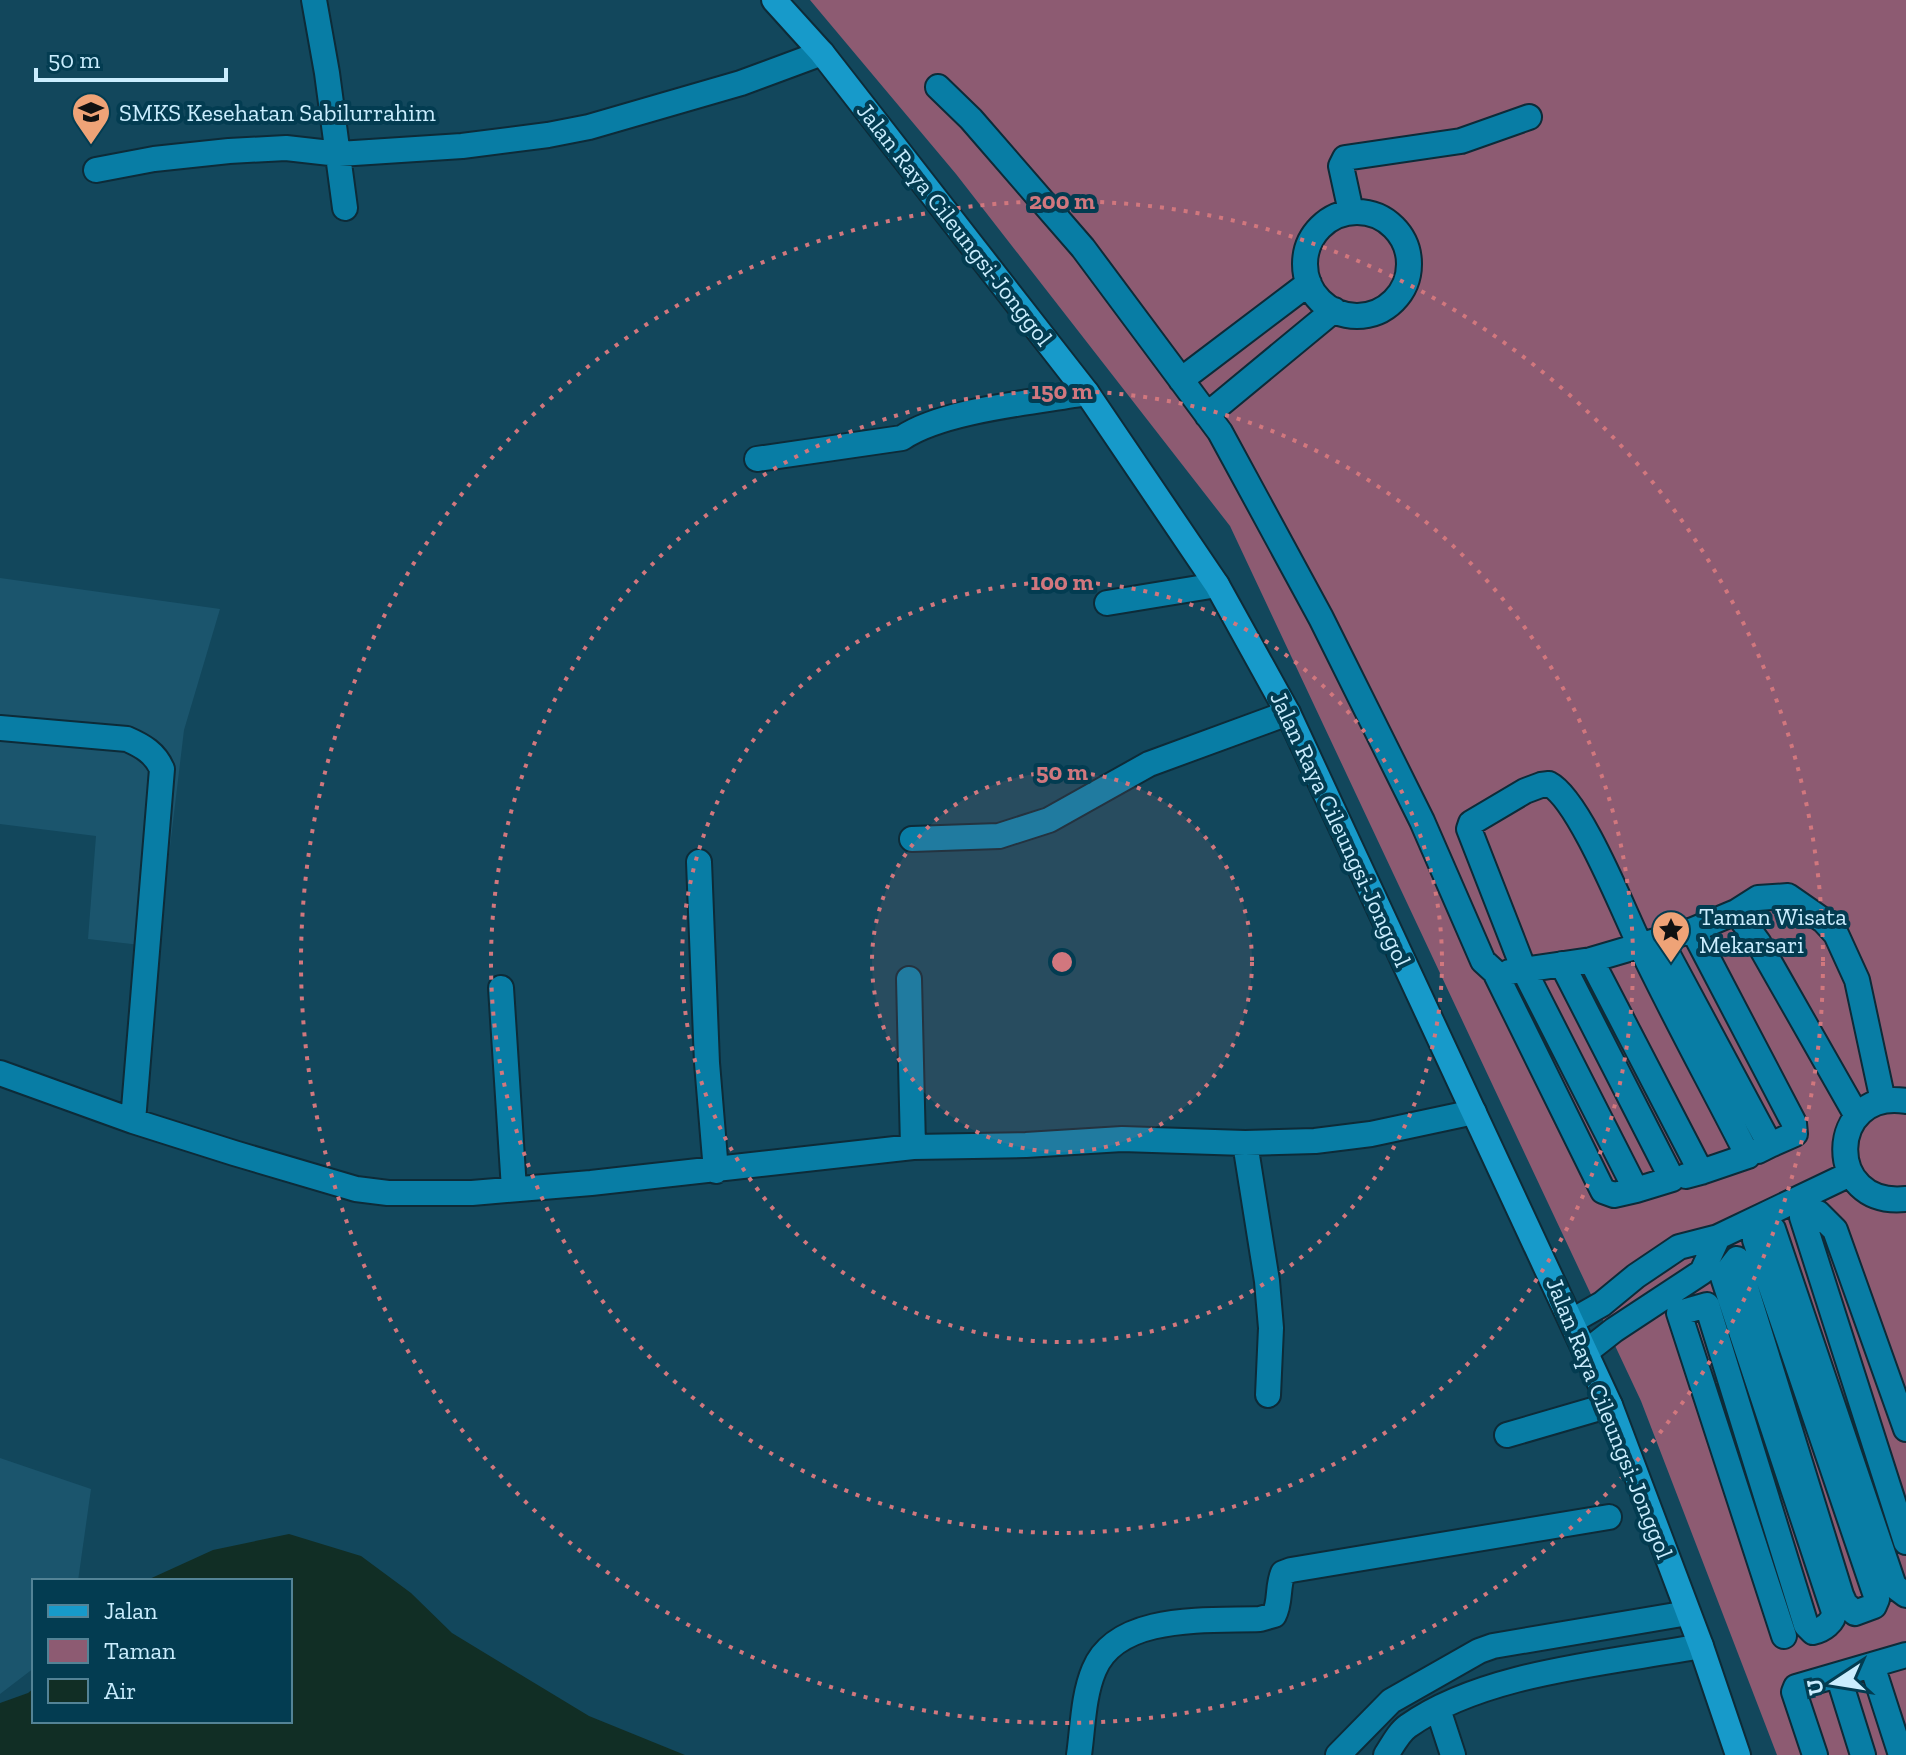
<svg xmlns="http://www.w3.org/2000/svg" width="1906" height="1755" viewBox="0 0 1906 1755" font-family="'Zilla Slab',serif">
  <style>
    .built { fill: #1b556d }
    .green { fill: #8d5b72 }
    .water { fill: #112e25 }
    .lines { fill: none; stroke-linecap: round; stroke-linejoin: round }
    .minor-casing { stroke: #0d2b38; stroke-width: 28 }
    .major-casing { stroke: #0d2b38; stroke-width: 28 }
    .minor { stroke: #087da5; stroke-width: 24 }
    .major { stroke: #179aca; stroke-width: 24 }
    .ring { fill: none; stroke: #d1777e; stroke-width: 4; stroke-dasharray: 4 8 }
    .labels { text-anchor: middle; dominant-baseline: central; stroke-width: 8; stroke-linejoin: round; paint-order: stroke }
    .poi-label { font-size: 24px; fill: #caedfe; stroke: #033c51; text-anchor: start }
    .street-label { font-size: 24px; fill: #caedfe; stroke: #033c51 }
    .centre { fill: #d1777e; stroke: #033c51; stroke-width: 4 }
    .ring-label { font-size: 24px; text-anchor: middle; font-weight: bold; fill: #d1777e; stroke: #033c51; stroke-width: 8; stroke-linejoin: round; paint-order: stroke }
  </style>
  <rect width="100%" height="100%" fill="#12475c"/>
  <!-- built -->
  <path class="built" d="M0 578 220 609 184 730 158 947 88 939 96 836 0 824Z
    M0 1458 91 1489 78 1581H34V1668L0 1694Z"/>
  <!-- green -->
  <path class="green" d="M810 0H1906V1755H1777L1641 1401 1230 526 956 174Z"/>
  <!-- water -->
  <path class="water" d="M289 1534 361 1556 411 1593 452 1633 589 1716 685 1755H0V1703L28 1693 34 1688V1721H290V1581H145L213 1550Z"/>
  <g class="lines">
    <!-- minor casing -->
    <g class="minor-casing">
      <path id="minor" d="M314 0 327 73 345 208
        M938 87 971 119 1083 248 1220 432 1321 618 1422 821 1483 961 1495 972 1603 1191 1614 1195 1636 1190 1524 970 1469 829 1471 823 1525 791 1541 785 1549 784C1579 799 1623 910 1639 943 1673 1015 1712 1085 1748 1156L1701 1172
        M96 170 154 159 229 151 286 148 339 154 462 146 548 135 589 127 741 83 822 53
        M1351 212 1341 166 1345 158 1461 141 1529 117
        M1305 264a52 52 0 1 1 104 0a52 52 0 1 1-104 0Z
        M1181 380 1309 283
        M1207 415 1334 310
        M757 459 902 438C943 410 1036 402 1087 393
        M1107 603 1217 585
        M0 728 127 739C143 746 155 753 162 769L133 1121
        M912 839 999 836 1049 820 1149 764 1288 713
        M699 862 707 1063 716 1171
        M1736 912 1758 942 1857 1116
        M1693 930 1794 1123 1795 1134 1770 1145
        M1660 940 1770 1145 1758 1151
        M1591 960 1701 1172 1686 1176
        M1562 964 1672 1179 1636 1190
        M1509 972 1591 960 1693 930 1736 912 1758 898 1788 896 1824 921 1836 934 1857 980 1883 1101
        M909 979 913 1147
        M501 988 514 1189
        M0 1073 133 1121 234 1153 356 1189 388 1193H472L591 1183 913 1147 1026 1145 1122 1139 1245 1143 1315 1141 1371 1134 1474 1112
        M1906 1101C1827 1088 1823 1208 1906 1199
        M1245 1143 1267 1281 1271 1328 1268 1395
        M1572 1321 1602 1304 1636 1276 1679 1247 1718 1237 1850 1174
        M1586 1352 1614 1330 1702 1272 1718 1237
        M1906 1429 1835 1230 1818 1213 1802 1217 1906 1542
        M1507 1435 1610 1405
        M1784 1636 1679 1313 1707 1305 1806 1625 1813 1632C1823 1630 1834 1622 1834 1612L1723 1277 1737 1259 1841 1595 1845 1604 1855 1613 1874 1606 1877 1599 1755 1240 1773 1229 1894 1586 1906 1595
        M1872 1665 1901 1755
        M1838 1675 1863 1755
        M1438 1709 1453 1755
        M1079 1755C1083 1727 1083 1696 1094 1670 1117 1613 1209 1621 1260 1619L1274 1615C1281 1602 1277 1587 1283 1573L1291 1570 1609 1517
        M1338 1755 1391 1701 1479 1651 1493 1646 1688 1613
        M1386 1755C1392 1746 1399 1732 1408 1726 1484 1672 1610 1663 1701 1646
        M1815 1755 1794 1692 1796 1687 1906 1655"/>
    </g>
    <!-- major casing -->
    <g class="major-casing">
      <path id="major" d="M774 0 822 53 1087 393 1217 585 1288 713 1610 1405 1701 1646 1738 1755"/>
    </g>
    <!-- minor -->
    <use href="#minor" class="minor"/>
    <!-- major -->
    <use href="#major" class="major"/>
  </g>
  <!-- distance rings -->
  <circle cx="1062" cy="962" r="190" fill="#d1777e" fill-opacity=".12"/>
  <g class="ring">
    <circle cx="1062" cy="962" r="190"/>
    <circle cx="1062" cy="962" r="380"/>
    <circle cx="1062" cy="962" r="571"/>
    <circle cx="1062" cy="962" r="761"/>
  </g>
  <!-- icons -->
  <defs>
    <g id="school-pin" transform="scale(2)"><path d="M0 17L-7.5 6A9.5 9.5 0 1 1 7.5 6Z" fill="#efa377" stroke="#033c51"/><path d="M0-5L7-2L0 1L-7-2ZM-4 1L0 2.5L4 1V4Q0 6-4 4Z" fill="#111"/></g>
    <g id="sight-pin" transform="scale(2)"><path d="M0 17L-7.5 6A9.5 9.5 0 1 1 7.5 6Z" fill="#efa377" stroke="#033c51"/><path d="M0-6L1.8-2.2L6-1.7L2.9 1.2L3.7 5.4L0 3.3L-3.7 5.4L-2.9 1.2L-6-1.7L-1.8-2.2Z" fill="#111"/></g>
  </defs>
  <g fill-rule="evenodd">
    <use href="#school-pin" x="91" y="112"/>
    <use href="#sight-pin" x="1671" y="930"/>
  </g>
  <g class="labels">
    <!-- poi labels -->
    <g class="poi-label">
      <text x="119" y="112">SMKS Kesehatan Sabilurrahim</text>
      <text x="1699" y="916">Taman Wisata<tspan x="1699" dy="28">Mekarsari</tspan></text>
    </g>
    <!-- street labels -->
    <g class="street-label">
      <text transform="translate(955 224) rotate(52)">Jalan Raya Cileungsi-Jonggol</text>
      <text transform="translate(1341 829) rotate(65)">Jalan Raya Cileungsi-Jonggol</text>
      <text transform="translate(1610 1418) rotate(68)">Jalan Raya Cileungsi-Jonggol</text>
    </g>
  </g>
  <circle cx="1062" cy="962" r="12" class="centre"/>
  <g class="ring-label">
    <text x="1062" y="209">200 m</text>
    <text x="1062" y="399">150 m</text>
    <text x="1062" y="590">100 m</text>
    <text x="1062" y="780">50 m</text>
  </g>
  <!-- legend -->
  <rect x="32" y="1579" width="260" height="144" fill="#033c51" stroke="#538396" stroke-width="2"/>
  <rect x="48" y="1605" width="40" height="12" fill="#179aca" stroke="#538396" stroke-width="2"/>
  <text x="104" y="1619" font-size="24" fill="#caedfe">Jalan</text>
  <rect x="48" y="1639" width="40" height="24" fill="#8d5b72" stroke="#538396" stroke-width="2"/>
  <text x="104" y="1659" font-size="24" fill="#caedfe">Taman</text>
  <rect x="48" y="1679" width="40" height="24" fill="#112e25" stroke="#538396" stroke-width="2"/>
  <text x="104" y="1699" font-size="24" fill="#caedfe">Air</text>
  <!-- north arrow -->
  <g transform="translate(1834 1683) rotate(258)" stroke="#033c51" stroke-width="6" paint-order="stroke">
  <path d="M0-6L14 30L0 20L-14 30Z" fill="#caedfe"/>
  <text y="-12" font-size="22" font-weight="bold" text-anchor="middle" fill="#caedfe">U</text>
  </g>
  <!-- scale -->
  <path d="M36 68v12h190v-12" fill="none" stroke="#caedfe" stroke-width="4"/>
  <text x="48" y="68" font-size="24" fill="#caedfe" stroke="#033c51" stroke-width="6" paint-order="stroke">50 m</text>
</svg>
